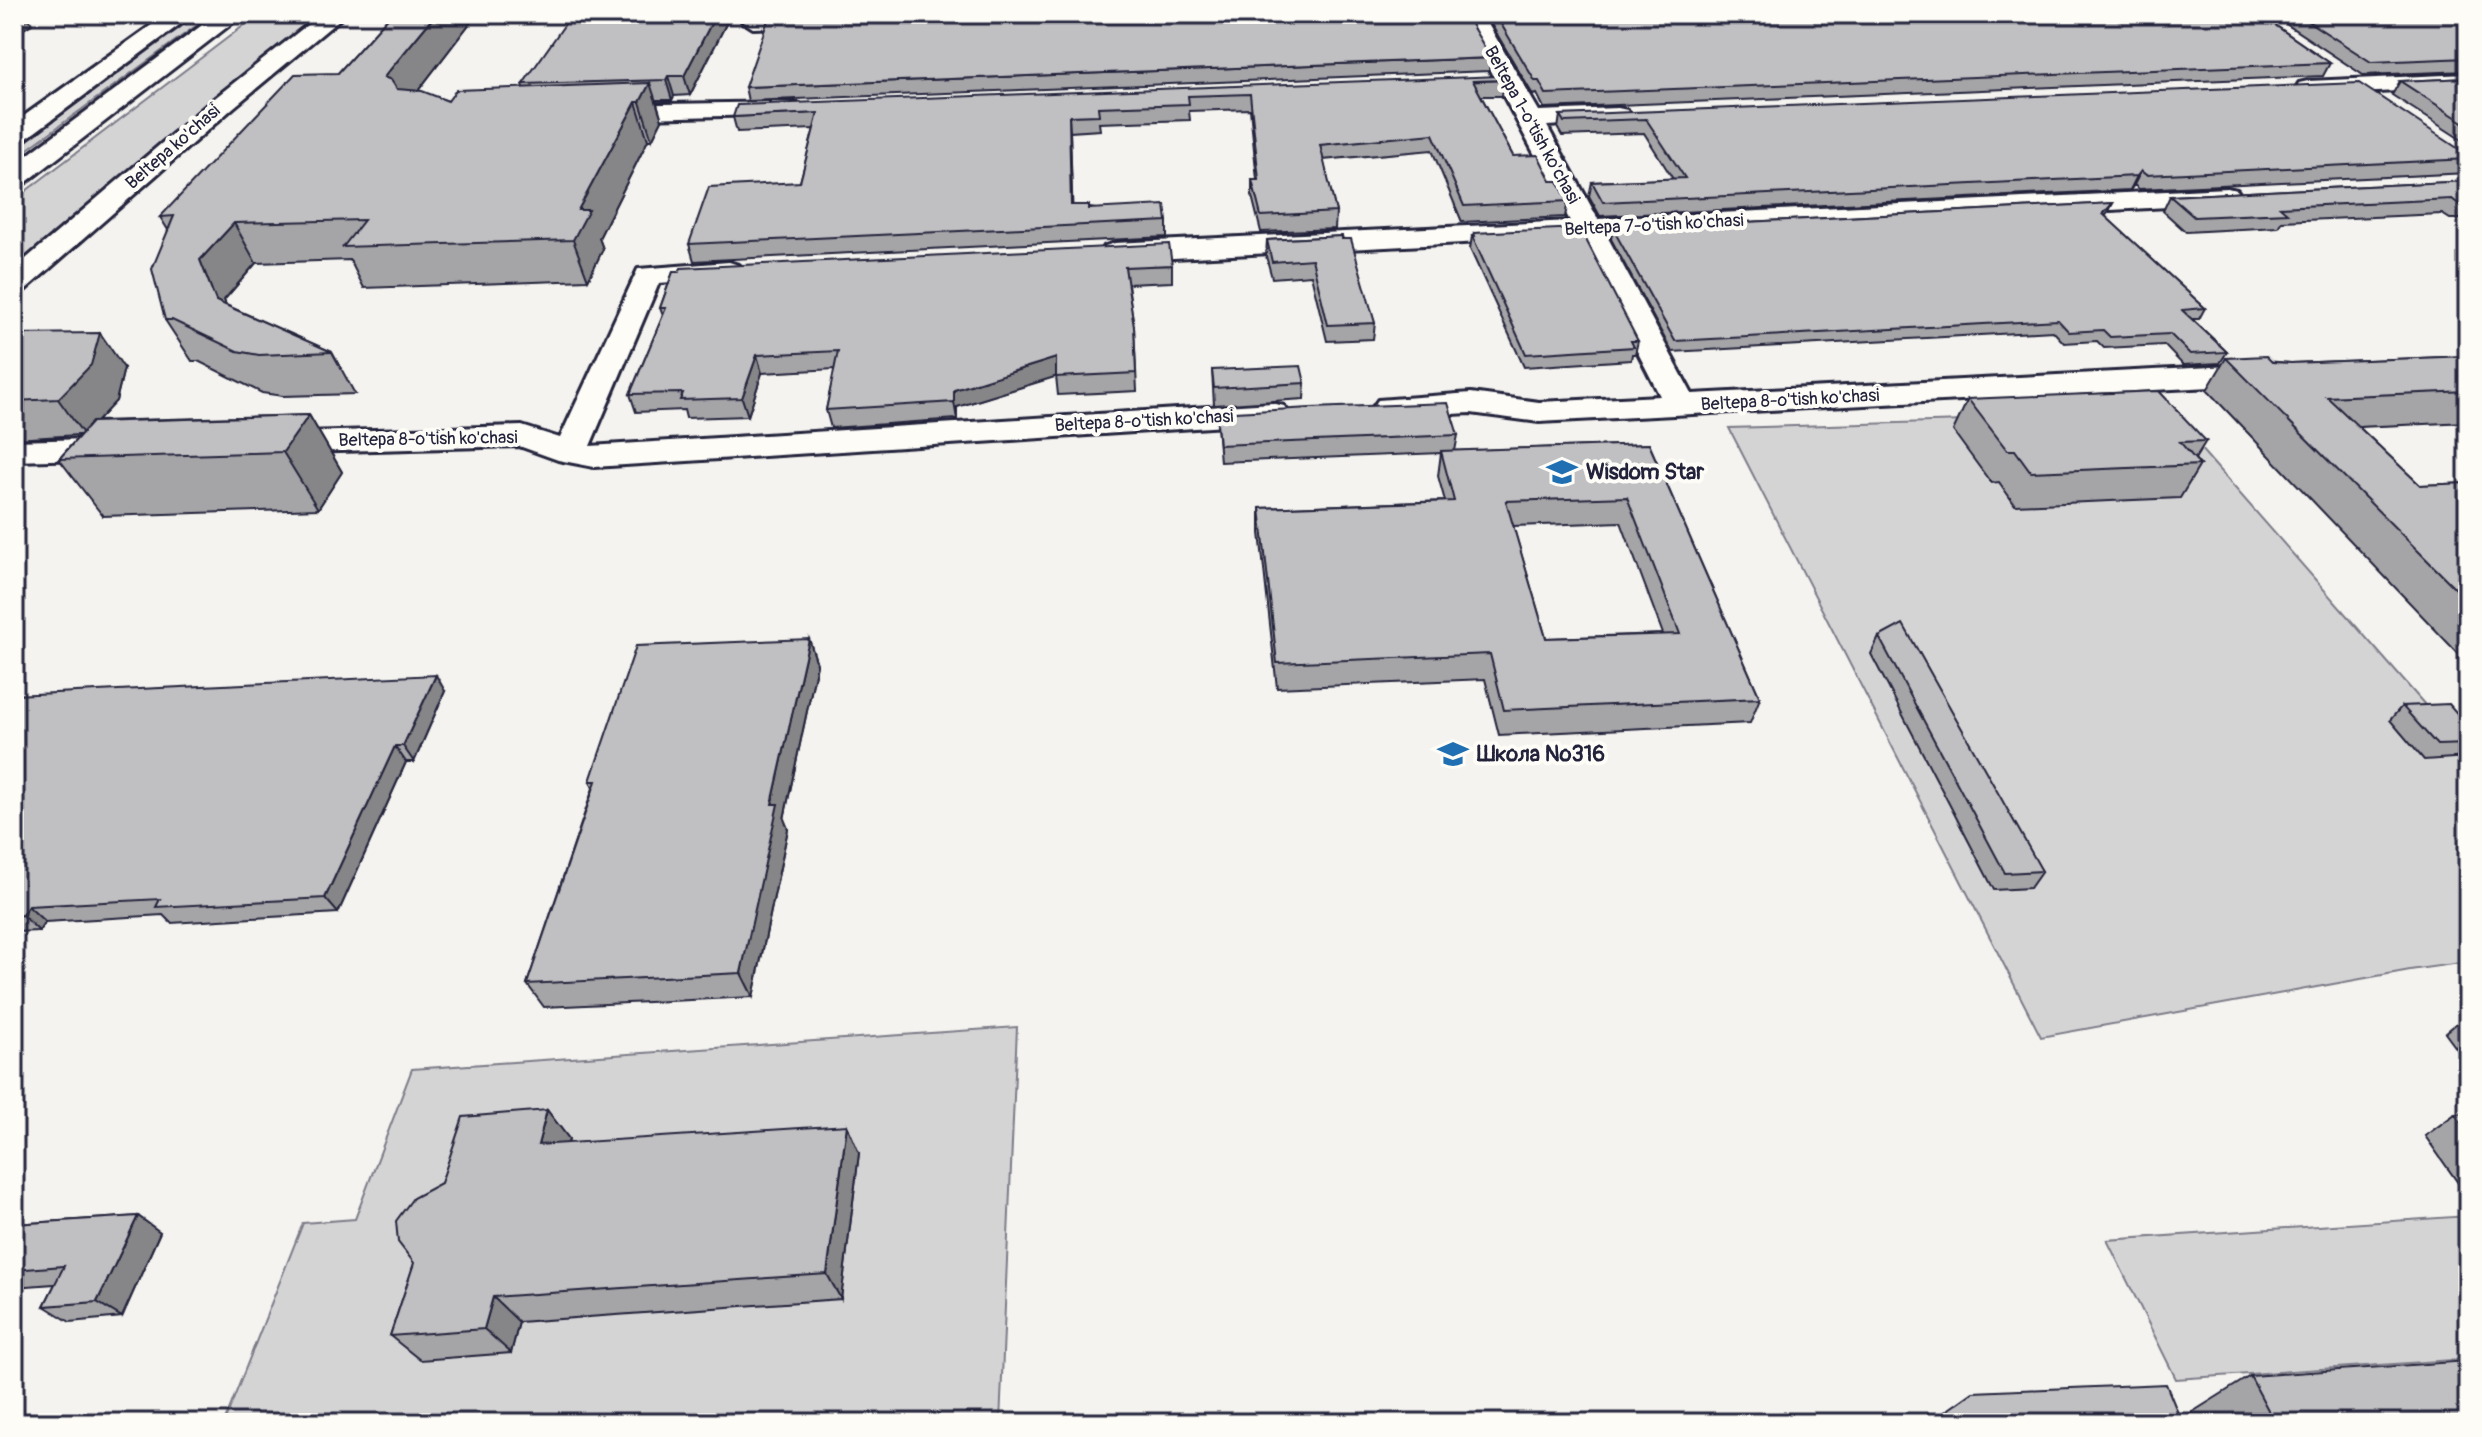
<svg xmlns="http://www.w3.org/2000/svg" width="2482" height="1437" viewBox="0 0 2482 1437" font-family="Pangolin,sans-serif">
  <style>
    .green { fill: #d5d4d5; stroke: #7c7b88; stroke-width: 2 }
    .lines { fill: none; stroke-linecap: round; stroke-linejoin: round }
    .minor-casing { stroke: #22223b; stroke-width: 6 }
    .highway-casing { stroke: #22223b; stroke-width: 6 }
    .minor { fill: #fdfcf7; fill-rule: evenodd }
    .highway { fill: #fdfcf7; fill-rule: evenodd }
    .wall { fill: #a5a4a7; stroke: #22223b; stroke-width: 2; fill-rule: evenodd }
    .shaded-wall { fill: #868688; stroke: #22223b; stroke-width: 2 }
    .building { fill: #c0bfc2; stroke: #22223b; stroke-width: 2; fill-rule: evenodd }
    .labels { text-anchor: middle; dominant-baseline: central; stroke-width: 8; stroke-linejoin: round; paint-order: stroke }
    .far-street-label { font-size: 18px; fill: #22223b; stroke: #fdfcf7 }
    .poi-label { font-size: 22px; font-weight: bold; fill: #22223b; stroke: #fdfcf7; text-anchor: start }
  </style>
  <rect width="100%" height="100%" fill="#f4f3ef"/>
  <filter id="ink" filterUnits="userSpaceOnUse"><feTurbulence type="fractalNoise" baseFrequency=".0125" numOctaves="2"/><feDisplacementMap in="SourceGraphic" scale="16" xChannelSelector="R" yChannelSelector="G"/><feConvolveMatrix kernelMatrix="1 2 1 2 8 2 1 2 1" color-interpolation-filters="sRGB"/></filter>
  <g filter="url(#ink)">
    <!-- green -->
    <path class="green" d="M199 14H212L14 159V148Z
      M259 14H320L14 268V200Z
      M2171 415 2468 754V962L2410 970 2041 1037 1729 428Z
      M1017 1027 1000 1423H224L303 1223 355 1219 412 1069Z
      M2468 1216V1359L2176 1379 2107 1240Z"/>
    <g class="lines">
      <!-- minor casing -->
      <g class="minor-casing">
        <path id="minor" d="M321 14H346L234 107 25 290 14 293V269L216 97Z
          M745 14H952L941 21 753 28 742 21Z
          M1460 14H1482L1539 111 1618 108 1627 110 1630 115 1627 120 1618 122 1547 126 1598 219 2227 188 2237 190 2241 196 2237 202 2227 204 1607 236 1692 394 2270 364 2281 367 2286 374 2281 381 2270 384 1539 422 1471 413 1390 417 1378 414 1373 407 1378 400 1471 393 1539 402 1660 396 1579 237 1115 261 1105 258 1101 252 1105 246 1115 243 1570 221Z
          M2468 74V88L2308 95 2299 93 2296 88 2299 83 2308 81Z
          M791 102 800 104 803 109 800 114 602 119 593 117 590 112 593 107 602 105Z
          M729 262 739 265 744 271 739 277 659 283 590 446 1272 403 1284 406 1289 413 1284 420 1272 423 594 467 558 460 519 446 267 453 255 450 250 443 255 436 267 433 522 426 560 438 638 269Z
          M125 438 137 441 142 448 137 455 125 458 14 461V441Z"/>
      </g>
      <!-- highway casing -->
      <g class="highway-casing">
        <path id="highway" d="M167 14H194L23 141 14 143V123Z
          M217 14H244L24 184 14 186V165Z"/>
      </g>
      <!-- minor -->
      <use href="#minor" class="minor"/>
      <!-- highway -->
      <use href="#highway" class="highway"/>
    </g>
    <!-- wall -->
    <path class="wall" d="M391 14H477L418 91 448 101 524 87 523 84 731 14 690 95 674 96 672 100H656L662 120 652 140H648L599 238 603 249 588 280 364 288 350 260 256 263 224 300 226 305 332 352 355 394 283 396 262 393 198 361H192L165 320 168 230 160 217 338 73Z
      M1485 14H2259L2330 63 2323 76 1544 108 1537 94 1533 95Z
      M2271 14H2468V71L2363 75Z
      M1491 58 1489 71 748 101 745 87Z
      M2468 78V144L2392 95 2400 81Z
      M1504 80 1502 96H1481L1513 156 1551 181 1568 201 1565 217 1462 222 1432 150 1323 160 1336 212 1335 229 1261 232 1252 196V180H1257L1250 109 1189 111 1190 120 1099 123 1100 130 1070 132 1072 205 1167 221V237L694 261 689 244 800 182 814 129 737 132 733 117Z
      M1560 115 2468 155V173L2139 189 2134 185 2130 190 1600 216 1589 196 1592 182 1673 179 1644 133 1562 136 1558 129Z
      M2468 181V219H2450L2442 214 2282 221 2278 227 2186 232 2163 211 2170 196Z
      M2113 203 2105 216 2205 308 2199 319H2192L2227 352 2220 363 2183 365 2164 345 2104 348 2097 341 2064 343 2053 331 1672 352 1611 239 1613 229Z
      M1474 233 1638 341 1635 354H1632L1631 360 1524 367 1470 249 1472 236H1473Z
      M1342 236 1375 323 1373 339 1327 341 1311 275 1272 278 1266 256 1267 240Z
      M1172 265V282L1128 284 1134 327 1137 391 1058 395 1056 376 957 407V419L831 428 826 410 835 369 762 373 748 416 686 418 684 410 636 412 630 394 663 316 660 308 673 272Z
      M14 334 124 368 116 401 97 421 309 415 342 472 318 509 103 516 59 459 80 435 14 439Z
      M2468 356V422L2359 427 2420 485 2468 483V664L2207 390 2226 358 2291 363Z
      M1212 370 1305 383 1304 399 1214 405Z
      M1968 399 2206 441 2195 459 2200 465 2180 498 2015 505 1999 482 1991 483 1953 431Z
      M1216 413 1458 435 1455 451 1649 444 1760 698 1750 723 1499 735 1485 679 1277 688 1260 533V508L1445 501 1438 476 1441 453 1220 462ZM1621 522 1663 634 1546 638 1513 526Z
      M1879 637 2042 871 2030 888 1994 890 1871 654Z
      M809 639 817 664 784 819 788 829 753 997 544 1007 527 984 593 788 590 781Z
      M445 691 414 762H406L338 913 171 923 163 915 45 922 39 931 14 932V695Z
      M2402 706 2468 726V757L2424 760 2390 720Z
      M2468 1014V1064L2445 1033Z
      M2468 1082V1097L2461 1087Z
      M547 1110 569 1139 568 1143 859 1153 841 1299 519 1322 511 1353 420 1360 390 1336 441 1183Z
      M2468 1113V1197L2425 1136 2455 1114Z
      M138 1216 160 1232 122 1317 70 1322 44 1306 55 1284 14 1287V1224Z
      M2250 1376 2468 1423H2190L2186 1416Z"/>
    <!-- shaded-wall -->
    <path class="shaded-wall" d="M14 14H26L32 24 14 35Z
      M436 14H477L400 114 384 77Z
      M716 14H731L690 95 684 76Z
      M668 76 674 96 672 100 666 80Z
      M650 83 662 120 652 140 640 102Z
      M636 102 648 140 599 238 603 249 588 280 573 240 578 210Z
      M1069 116 1070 132 1073 222 1071 205Z
      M2141 171 2134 185 2130 190 2137 176Z
      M2113 203 2108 213 2098 224 2103 214Z
      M234 223 256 263 224 300 241 342 216 301 200 260Z
      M100 333 124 368 116 401 84 435 58 399Z
      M757 355 762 373 748 416 742 398Z
      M1056 358 1058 376 957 407V419L954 402V390Z
      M309 415 342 472 318 509 283 452Z
      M809 639 817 664 784 819 788 829 753 997 741 973 772 804Z
      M436 675 445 691 414 762 403 746Z
      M395 746 406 762 338 913 325 898Z
      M28 906 45 922 39 931 22 915Z
      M547 1110 569 1139 560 1172 538 1145Z
      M847 1125 859 1153 841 1299 827 1274Z
      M138 1216 160 1232 122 1317 97 1302Z
      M493 1297 519 1322 511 1353 484 1329Z"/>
    <!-- building -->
    <path class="building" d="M391 14H436L384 77 391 80 397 89 422 91 448 101 456 90 650 83 640 102H636L578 210H589L573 240 343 247 364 220 234 223 200 260 216 301 332 352 259 355 237 351 172 320H165L152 269 174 216 160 217 295 74 338 73Z
      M572 14H716L684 76H668L666 80 523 84Z
      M864 14H1465L1491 58 745 87 769 17Z
      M1495 14H2259L2330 63 1546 94 1539 81H1535Z
      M2297 14H2468V58L2371 62Z
      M1501 76 1504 80 1473 81 1513 156 1538 155 1551 181H1558L1568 201 1464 206 1433 134 1320 145 1336 212 1261 216 1252 180H1259L1250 94 1188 96 1189 104 1098 107 1099 115 1069 116 1071 205H1089V209L1165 205 1167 221 689 244 709 187 800 182 818 113 733 117 737 105Z
      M2468 78V125L2400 81Z
      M2359 83 2468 155V159L2146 175 2141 171 2137 176 1603 202 1592 182 1685 178 1646 119 1564 122 1560 115Z
      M2468 181V205H2460L2452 199 2280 207 2287 213 2194 217 2170 196Z
      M2113 203 2103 214 2205 308 2182 310 2227 352 2190 354 2170 334 2110 337 2103 330 2069 332 2058 320 1675 341 1613 229Z
      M1580 228 1638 341H1631L1634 347 1526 354 1472 236H1475L1474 233Z
      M1342 236V239H1351L1375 323 1328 325 1312 259 1272 262 1267 240Z
      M1169 244 1172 265 1125 267 1134 327 1136 373 1056 377V358L954 390V402L826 410 838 351 757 355 742 398 680 400 683 393 630 394 666 308H660L673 272H679L681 268Z
      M100 333 91 365 58 399 14 401V334Z
      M2266 356 2272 362 2291 363 2468 356V391L2327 397 2420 485 2468 483V527H2466L2468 529V601L2226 358Z
      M1301 366 1305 383 1214 388 1212 370Z
      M2159 391 2206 441 2180 442 2200 465 2031 472 2015 450H2007L1968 399Z
      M1448 403 1458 435 1219 445 1216 413 1311 408Z
      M309 415 283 452 59 459 92 422Z
      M1649 444 1760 698 1504 710 1490 654 1277 663 1260 508 1454 501 1441 451ZM1627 497 1680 634 1546 638 1506 501Z
      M1903 624 2042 871 2005 873 1879 637Z
      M809 639 772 804H778L741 973 527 984 596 781H590L636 646Z
      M436 675 403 746H395L325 898 156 907 160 899 28 906 22 915 14 916V695Z
      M2449 704 2468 726V744L2437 745 2402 706Z
      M547 1110 538 1145 847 1125 827 1274 493 1297 484 1329 390 1336 414 1263 398 1242 396 1221 413 1198 441 1183 463 1117Z
      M2468 1113V1132L2455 1114Z
      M138 1216 97 1302 44 1306 64 1266 14 1270V1224Z
      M2468 1361V1423H2275L2250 1376Z
      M2166 1384 2182 1423H1929L1973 1392Z"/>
  </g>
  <!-- icons -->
  <defs>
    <g id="school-bare" transform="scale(2.4)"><path d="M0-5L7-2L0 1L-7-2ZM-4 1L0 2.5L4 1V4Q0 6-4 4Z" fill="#1f6fb2" stroke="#fdfcf7" stroke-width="2.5" paint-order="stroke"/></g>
  </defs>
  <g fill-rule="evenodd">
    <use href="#school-bare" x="1562" y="472"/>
    <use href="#school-bare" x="1453" y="754"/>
  </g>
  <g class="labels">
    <!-- far-street labels -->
    <g class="far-street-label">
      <text transform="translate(1532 125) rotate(61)">Beltepa 1-o'tish ko'chasi</text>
      <text transform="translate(173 147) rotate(-41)">Beltepa ko'chasi</text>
      <text transform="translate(1654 225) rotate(-3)">Beltepa 7-o'tish ko'chasi</text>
      <text transform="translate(1790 400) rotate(-3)">Beltepa 8-o'tish ko'chasi</text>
      <text transform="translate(1144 421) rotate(-3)">Beltepa 8-o'tish ko'chasi</text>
      <text transform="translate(428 439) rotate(-1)">Beltepa 8-o'tish ko'chasi</text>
    </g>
    <!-- poi labels -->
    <g class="poi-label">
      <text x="1586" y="472">Wisdom Star</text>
      <text x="1477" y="754">Школа №316</text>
    </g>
  </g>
  <!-- margin -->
  <rect width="2482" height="1437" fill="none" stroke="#fdfcf7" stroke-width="48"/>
  <rect x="24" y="24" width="2434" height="1389" fill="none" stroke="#22223b" stroke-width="3" filter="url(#ink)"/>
</svg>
